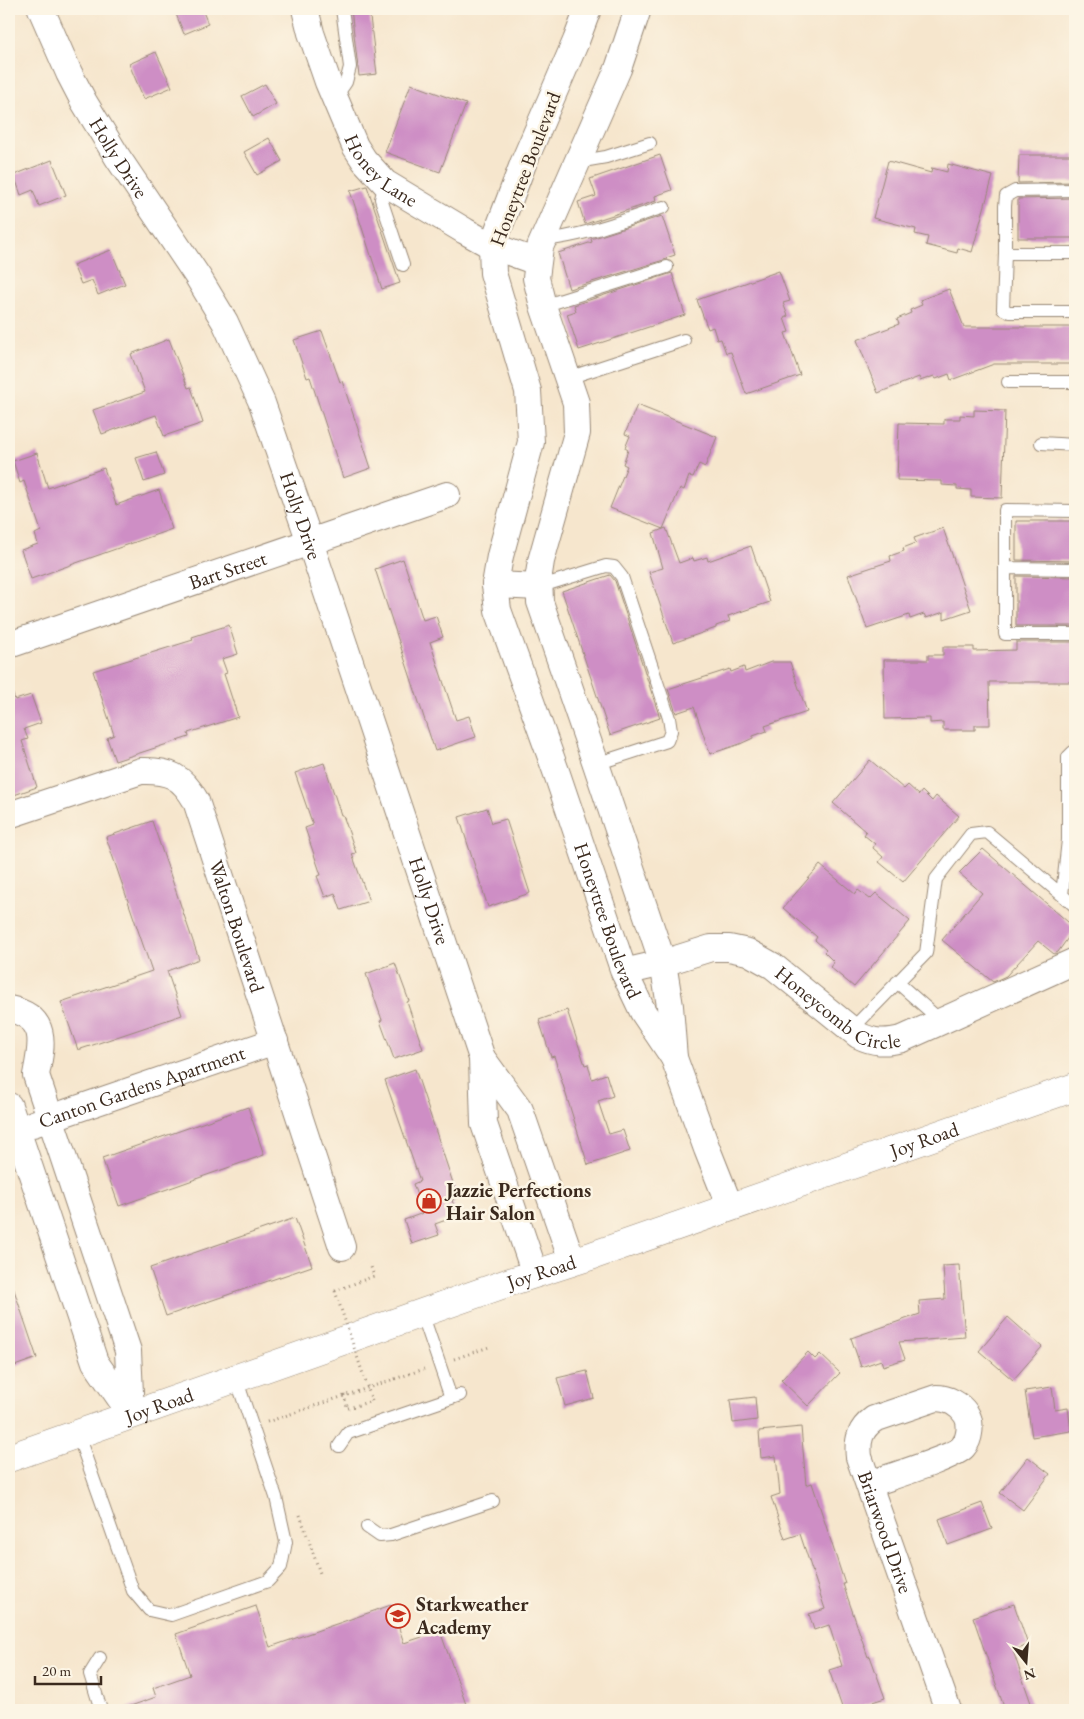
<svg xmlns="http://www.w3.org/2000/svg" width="1084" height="1719" viewBox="0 0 1084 1719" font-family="'EB Garamond',serif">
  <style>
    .building { fill: #ce8ec5 }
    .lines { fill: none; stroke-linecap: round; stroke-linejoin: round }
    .service-casing { stroke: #988876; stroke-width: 14 }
    .minor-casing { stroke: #988876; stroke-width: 28 }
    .tertiary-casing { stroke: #988876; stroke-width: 29 }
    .path { stroke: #988876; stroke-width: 3; stroke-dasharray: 1 4; stroke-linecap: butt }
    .service { stroke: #fff; stroke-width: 12 }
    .minor { stroke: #fff; stroke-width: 26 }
    .tertiary { stroke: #fff; stroke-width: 28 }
    .path-bridge { stroke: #988876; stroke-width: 3; stroke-dasharray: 1 4; stroke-linecap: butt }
    .labels { text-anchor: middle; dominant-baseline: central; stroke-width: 5; stroke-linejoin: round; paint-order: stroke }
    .street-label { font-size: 20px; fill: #3b2a1e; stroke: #fcf5e5 }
    .poi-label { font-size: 20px; font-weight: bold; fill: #3b2a1e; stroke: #fcf5e5; text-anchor: start }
  </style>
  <rect width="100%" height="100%" fill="#fcf5e5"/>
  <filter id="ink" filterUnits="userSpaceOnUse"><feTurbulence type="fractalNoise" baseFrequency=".02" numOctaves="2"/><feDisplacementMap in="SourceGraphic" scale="10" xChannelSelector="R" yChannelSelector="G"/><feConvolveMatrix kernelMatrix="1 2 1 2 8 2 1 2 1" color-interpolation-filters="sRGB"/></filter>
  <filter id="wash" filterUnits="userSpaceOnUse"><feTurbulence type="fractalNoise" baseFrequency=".0096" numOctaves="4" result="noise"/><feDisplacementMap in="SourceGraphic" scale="20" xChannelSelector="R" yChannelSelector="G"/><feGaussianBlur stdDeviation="1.12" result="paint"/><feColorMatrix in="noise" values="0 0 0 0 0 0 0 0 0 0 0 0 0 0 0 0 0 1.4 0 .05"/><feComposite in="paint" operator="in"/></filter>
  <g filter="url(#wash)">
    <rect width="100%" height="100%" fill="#f6e6cd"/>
    <g id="blocks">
      <!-- building -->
      <path class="building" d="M174 9H202L208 24 184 34Z
        M351 9H369L377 74 359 76Z
        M156 52 172 87 144 99 129 64Z
        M265 84 276 104 253 117 242 96Z
        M411 84 466 104 440 172 385 152Z
        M269 138 282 161 257 175 244 152Z
        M660 155 672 190 655 196 656 201 585 224 578 202 596 196 590 179Z
        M1019 155H1075V182L1018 183Z
        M52 160 66 195 39 206 33 190 21 195 14 175Z
        M888 161 931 173 932 168 947 172 948 164 993 176 972 252 958 248 957 253 926 245 928 237 915 234 916 229 873 218Z
        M367 186 400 283 382 289 350 191Z
        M1075 198V238H1018V199Z
        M662 216 675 255 666 258 667 259 569 289 558 253 592 242 591 239Z
        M111 250 125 284 98 295 92 280 81 284 73 265Z
        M779 271 790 301 783 303 788 316 784 318 789 332 785 333 800 375 746 394 731 352 726 353 721 339 717 340 713 327 708 329 697 300Z
        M672 273 685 315 579 350 567 314 576 311 574 305Z
        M949 289 964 327H1075V364H994L951 380 949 374 936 379 934 376 920 381 919 377 878 393 857 340 899 324 897 319 911 313 910 310 922 305 920 300Z
        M322 331 340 382 342 381 371 468 343 478 310 377 307 378 294 340Z
        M169 339 188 388 191 387 203 423 164 436 156 415 102 434 93 410 145 392 131 354Z
        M637 405 717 437 705 467 699 464 693 477 689 476 684 490 680 488 663 529 610 508 627 466 623 464 628 450 625 448 630 436 625 434Z
        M974 410 1005 411 1002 498 971 497V490L957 489V486L942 485V481L897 480 899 423 944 424V419H960V415L974 416Z
        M156 452 164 475 144 482 136 458Z
        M37 453 48 488 104 468 116 505 159 490 172 529 31 579 21 550 38 544 35 534 41 531 24 481 20 483 13 461Z
        M1016 521H1075V561L1016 560Z
        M666 528 679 563 693 558 694 561 707 557 708 561 751 546 770 602 728 616 730 621 716 626V628L673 643 649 572 663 568 653 533Z
        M943 528 971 610 944 619V612L926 618 924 614 910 619 909 615 867 629 848 575 891 561 890 556 904 551 903 548 916 543 914 538Z
        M403 559 423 620 436 616 443 637 430 642 456 720 469 716 476 737 435 751 375 569Z
        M610 575 615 581 660 718 610 735 562 591Z
        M1016 576 1075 577V626H1016Z
        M229 625 238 654 222 659 227 673 224 674 238 717 188 733 189 737 115 761 107 738 114 735 93 671 193 640 192 637Z
        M1016 642H1075V682H989L990 725H975V730H943V722L930 723V718L885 719 884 660H928V655H943V647H974V651L1016 650Z
        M771 662H790L807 712 765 726 767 731 753 736V738L740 744 710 754 694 707 676 713 668 689 730 669 731 672 744 667 745 672Z
        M9 692H12L15 700 31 695 41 723 24 729 28 739 22 741 37 787 14 795 9 780Z
        M870 760 904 789 908 785 919 795 922 791 932 801 936 796 959 816 903 882 879 862 883 857 873 848 875 844 864 835 866 832 833 803Z
        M324 763 341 815H343L356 853 352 854 369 901 341 910 335 893 325 897 317 876 321 875 305 828 313 825 295 773Z
        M487 808 492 823 506 819 530 893 488 907 459 817Z
        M152 821 199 959 167 971 182 1015 78 1050 61 1002 152 971 106 837Z
        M983 849 1075 928 1058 952 1054 954 1038 941 1006 976 993 982 942 940 982 893 959 873Z
        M820 865 855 894 858 890 870 899 876 893 910 921 854 987 830 967 834 962 824 952 826 950 815 940 817 937 783 908Z
        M395 963 409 1001 407 1002 423 1049 394 1059 380 1021 382 1020 366 974Z
        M567 1010 585 1065 588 1064 592 1079 606 1074 613 1096 598 1101 609 1134 623 1130 630 1151 588 1165 554 1056 551 1057 539 1020Z
        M415 1069 458 1198 452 1200 457 1216 435 1224 439 1235 412 1244 404 1220 423 1213 413 1184 420 1181 385 1080Z
        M248 1107 264 1155 119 1206 102 1158Z
        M295 1218 312 1266 166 1316 150 1268Z
        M959 1265 965 1337 899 1342 905 1359 883 1366 881 1360 861 1367 851 1338 920 1314 919 1301 945 1299 943 1266Z
        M9 1284H12L37 1358 9 1368Z
        M1008 1317 1042 1347 1013 1380 979 1351Z
        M808 1352 815 1359 820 1354 840 1373 808 1406 781 1380Z
        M587 1371 594 1398 565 1406 557 1378Z
        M1052 1387 1055 1410 1068 1408 1071 1431 1032 1437 1025 1391Z
        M755 1397 757 1420 733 1423 730 1400Z
        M801 1427 806 1485 812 1483 845 1584H843L868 1657 870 1656 885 1698 847 1710H843L829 1670 842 1666 829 1625 814 1630 809 1614 825 1609 800 1534 785 1539 771 1497 780 1494 776 1456 761 1458 759 1431Z
        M1028 1457 1050 1474 1023 1510 1000 1493Z
        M982 1503 992 1529 948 1545 939 1519Z
        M1014 1604 1028 1645 1013 1651 1032 1706 1021 1710H1005L973 1617Z
        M391 1605 404 1643 440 1631 468 1710H125V1708L156 1697 153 1688 190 1675 176 1634 256 1606 270 1647Z"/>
    </g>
  </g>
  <g filter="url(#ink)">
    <use href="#blocks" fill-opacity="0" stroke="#988876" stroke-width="1"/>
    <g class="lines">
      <!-- service casing -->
      <g class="service-casing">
        <path id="service" d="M335 98 346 82 350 67 342 9
          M577 162 606 157 650 143
          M385 183 381 199 403 265
          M1075 190 1015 191 1006 196 1005 206V253H1075
          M543 240C585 236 624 220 664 207
          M1005 253 1003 309 1009 312H1075
          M543 306 667 267
          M568 378 684 340
          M1008 382H1075
          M1041 443 1075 445
          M1075 511 1005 510V634H1075
          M1005 568 1075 569
          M538 587 606 566 614 567 622 577 669 718 671 731 667 741 596 764
          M1062 895 1068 840V757L1073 752H1075
          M897 982 941 1021
          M851 1030 926 953 936 879 971 834 987 832 1075 906
          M422 1313 451 1398
          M78 1435 133 1591 149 1610 171 1615 268 1581 281 1567 286 1542 276 1497 236 1378
          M339 1446 348 1433 460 1395
          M367 1527 380 1536 391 1535 493 1501
          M100 1658 90 1674 101 1710"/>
      </g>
      <!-- minor casing -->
      <g class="minor-casing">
        <g id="minor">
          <path id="s1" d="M41 9 69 73 84 102 118 158 198 277 225 322 262 403 310 542 482 1058 484 1124 535 1274"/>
          <path id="s2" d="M305 9 311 33 328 82 355 146 364 160 385 183 465 231 492 246 537 262"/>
          <path id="s3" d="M588 9 576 41 523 164 492 246 493 273 528 391 531 442 500 556 495 585 498 610 557 774 624 972 643 1012 674 1058 707 1149 730 1207"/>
          <path d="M638 9 618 69 540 247 536 278 543 306 576 403 577 433 541 561 539 574 540 602 596 764 663 963 670 1006 674 1058"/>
          <path d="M495 585 538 587"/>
          <path id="s4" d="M9 645 447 495"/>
          <path id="s5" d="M9 815 141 771C169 770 182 776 196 801L342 1247"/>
          <path id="s6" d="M624 972 663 963 711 948H729L748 952 773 966 858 1035C874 1043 885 1043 902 1039L1075 961"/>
          <path d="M9 1009C49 1017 42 1045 36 1075L128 1351 131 1414"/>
          <path d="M482 1058 520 1110 572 1261"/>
          <path d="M9 1106 95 1362 131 1414"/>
          <path id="s7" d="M33 1124 275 1041"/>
          <path id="s8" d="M870 1484C886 1478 955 1457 963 1447 970 1439 972 1423 966 1414 959 1404 948 1398 936 1398L874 1419C860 1429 857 1440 859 1457L948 1710"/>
        </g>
      </g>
      <!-- tertiary casing -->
      <g class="tertiary-casing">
        <g id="tertiary">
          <path id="s9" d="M9 1458 513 1281 594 1255 1075 1087"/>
        </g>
      </g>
      <!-- path -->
      <path class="path" d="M335 1291 374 1276 371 1267
        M454 1359 489 1347
        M344 1395 348 1409
        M348 1408 372 1401 366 1383
        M267 1422 424 1369
        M300 1515 321 1576"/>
      <!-- service -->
      <use href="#service" class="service"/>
      <!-- minor -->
      <use href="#minor" class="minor"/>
      <!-- tertiary -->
      <use href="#tertiary" class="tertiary"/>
      <!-- path-bridge -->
      <path class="path-bridge" d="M335 1291 366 1383"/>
    </g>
  </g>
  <!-- icons -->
  <defs>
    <g id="shop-ring" transform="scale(1.25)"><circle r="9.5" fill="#fcf5e5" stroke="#c8321e" stroke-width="1.5"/><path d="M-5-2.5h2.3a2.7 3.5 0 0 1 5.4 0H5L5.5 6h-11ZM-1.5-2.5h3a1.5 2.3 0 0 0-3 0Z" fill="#c8321e"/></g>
    <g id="school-ring" transform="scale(1.25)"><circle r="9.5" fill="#fcf5e5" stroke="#c8321e" stroke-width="1.5"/><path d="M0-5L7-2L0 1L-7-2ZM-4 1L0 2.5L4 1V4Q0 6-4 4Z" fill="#c8321e"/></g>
  </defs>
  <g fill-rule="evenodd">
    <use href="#shop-ring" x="429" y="1201"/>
    <use href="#school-ring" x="398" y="1616"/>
  </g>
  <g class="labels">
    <!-- street labels -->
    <g class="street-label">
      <text stroke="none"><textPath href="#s1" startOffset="168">Holly Drive</textPath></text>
      <text stroke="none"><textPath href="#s2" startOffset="182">Honey Lane</textPath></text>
      <text transform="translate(525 169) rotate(-69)">Honeytree Boulevard</text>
      <text stroke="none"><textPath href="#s1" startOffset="572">Holly Drive</textPath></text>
      <text stroke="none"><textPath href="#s4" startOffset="231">Bart Street</textPath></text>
      <text stroke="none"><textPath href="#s1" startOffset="978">Holly Drive</textPath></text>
      <text stroke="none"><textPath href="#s3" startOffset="959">Honeytree Boulevard</textPath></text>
      <text stroke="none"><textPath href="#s5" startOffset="338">Walton Boulevard</textPath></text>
      <text stroke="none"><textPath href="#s6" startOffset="236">Honeycomb Circle</textPath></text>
      <text stroke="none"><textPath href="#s7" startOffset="115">Canton Gardens Apartment</textPath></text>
      <text stroke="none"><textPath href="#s9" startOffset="969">Joy Road</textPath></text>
      <text stroke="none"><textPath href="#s9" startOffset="564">Joy Road</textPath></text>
      <text stroke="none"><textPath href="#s9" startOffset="159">Joy Road</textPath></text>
      <text stroke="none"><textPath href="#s8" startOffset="359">Briarwood Drive</textPath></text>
    </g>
    <!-- poi labels -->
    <g class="poi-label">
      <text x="446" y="1190">Jazzie Perfections<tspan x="446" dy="23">Hair Salon</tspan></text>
      <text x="416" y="1604">Starkweather<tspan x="416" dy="23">Academy</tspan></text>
    </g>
  </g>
  <!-- margin -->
  <rect width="1084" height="1719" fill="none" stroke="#fcf5e5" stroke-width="30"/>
  <!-- north arrow -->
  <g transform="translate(1026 1662) rotate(163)" stroke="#fcf5e5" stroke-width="4" paint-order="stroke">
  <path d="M0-4L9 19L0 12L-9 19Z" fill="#3b2a1e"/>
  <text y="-8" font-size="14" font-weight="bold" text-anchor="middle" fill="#3b2a1e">N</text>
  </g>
  <!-- scale -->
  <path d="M35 1676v8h66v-8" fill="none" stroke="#3b2a1e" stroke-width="2.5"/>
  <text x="42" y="1676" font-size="15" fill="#3b2a1e" stroke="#fcf5e5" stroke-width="4" paint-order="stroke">20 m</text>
</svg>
